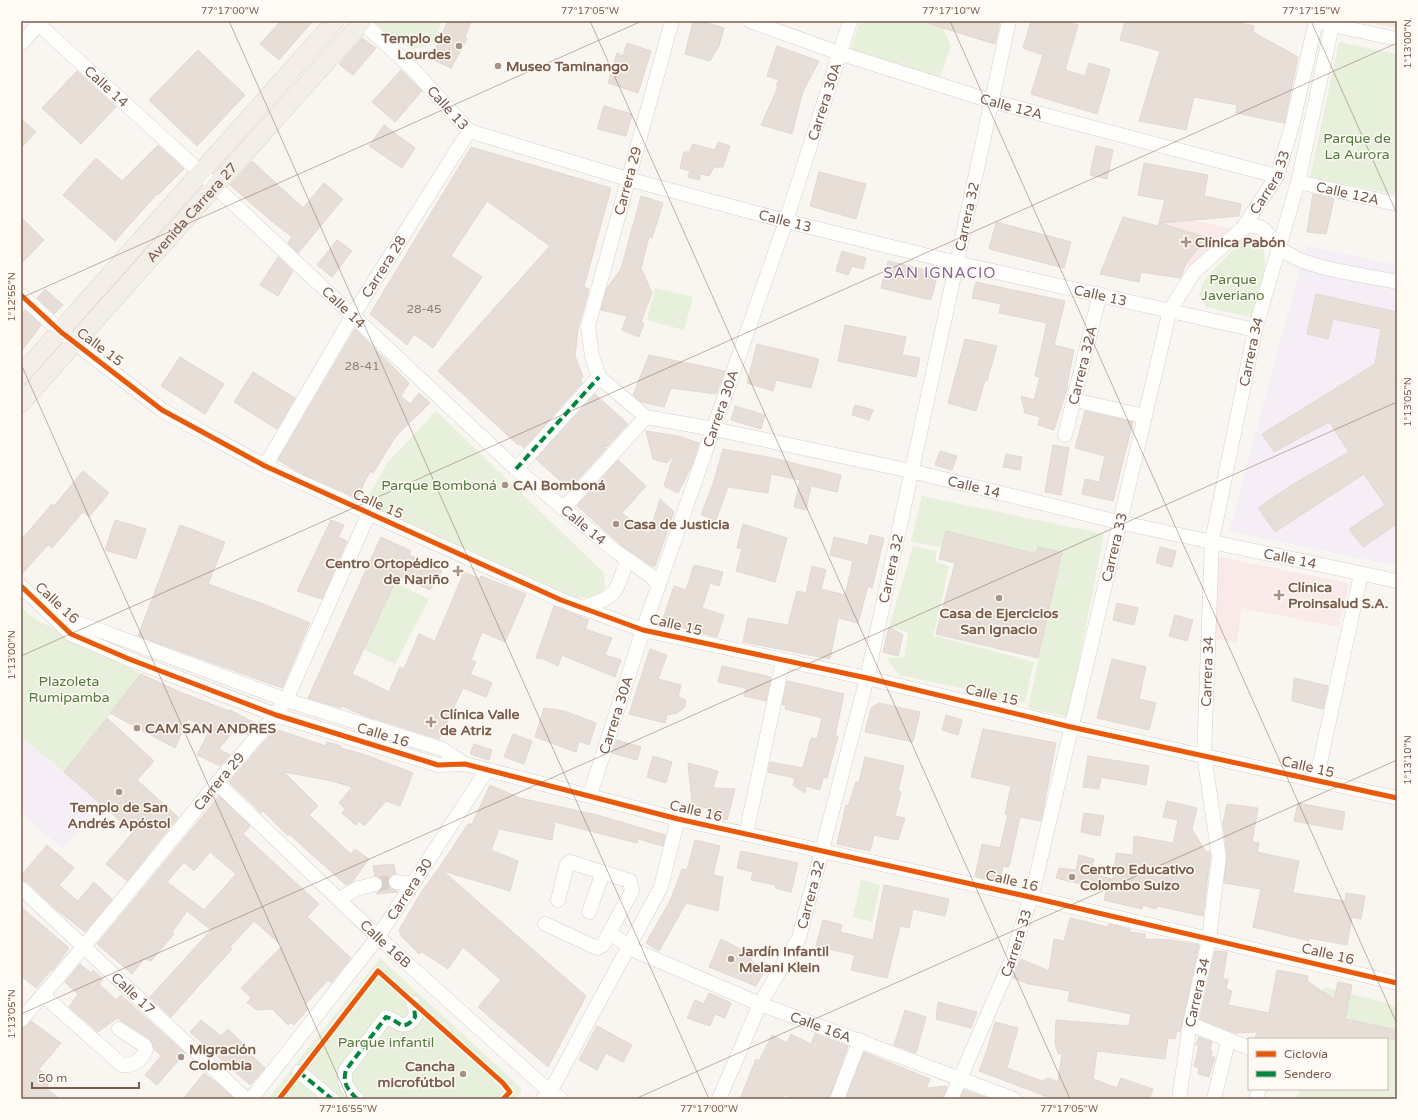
<svg xmlns="http://www.w3.org/2000/svg" width="1418" height="1120" viewBox="0 0 1418 1120" font-family="'Varela Round',sans-serif">
  <style>
    .commercial { fill: #f6e8e1 }
    .education { fill: #f6eef6 }
    .medical { fill: #fae9e9 }
    .green { fill: #e7f0db }
    .building { fill: #e6ded7; stroke: #e2d8d2; fill-rule: evenodd }
    .lines { fill: none; stroke-linecap: round; stroke-linejoin: round }
    .minor-tunnel { stroke: #d9cfc7; stroke-width: 14; stroke-dasharray: 14 7; stroke-linecap: butt }
    .minor-casing { stroke: #d7d1cb; stroke-width: 15 }
    .major-casing { stroke: #dad1cc; stroke-width: 19 }
    .minor { stroke: #fefefd; stroke-width: 14 }
    .major { stroke: #f3eee8; stroke-width: 18 }
    .quiet { stroke: #00873e; stroke-width: 4; stroke-dasharray: 8 4; stroke-linecap: butt }
    .cycleway-casing { stroke: #fffaf3; stroke-width: 8 }
    .cycleway { stroke: #e8590c; stroke-width: 5 }
    .ticks { fill: none; stroke: #7a5c4d; stroke-width: 1; stroke-opacity: 0.45 }
    .poi-dot { fill: #a69286; stroke: #fffaf3; stroke-width: 1.5 }
    .labels { text-anchor: middle; dominant-baseline: central; stroke-width: 3; stroke-linejoin: round; paint-order: stroke }
    .number-label { font-size: 12px; fill: #977e72 }
    .poi-label { font-size: 14px; font-weight: bold; fill: #7a5c4d; stroke: #fffaf3; text-anchor: start }
    .street-label { font-size: 14px; fill: #7a5c4d; stroke: #fffaf3 }
    .park-label { font-size: 14px; fill: #537a41; stroke: #fffaf3 }
    .neighbourhood-label { font-size: 15px; letter-spacing: 1px; fill: #846695; stroke: #fffaf3 }
    .neatline { fill: none; stroke: #7a5c4d; stroke-width: 1.5 }
    .ticks-label { font-size: 10px; text-anchor: middle; fill: #7a5c4d }
  </style>
  <rect width="100%" height="100%" fill="#f9f5f0"/>
  <!-- commercial -->
  <path class="commercial" d="M1358 21H1397V28Z"/>
  <!-- education -->
  <path class="education" d="M1306 246 1397 265V566L1229 531Z
    M21 737 101 804 62 849 21 812Z"/>
  <!-- medical -->
  <path class="medical" d="M1161 214 1230 228 1205 258 1200 256 1195 267 1186 265 1182 278 1146 273Z
    M1214 556 1349 583 1339 627 1241 608 1237 643 1211 637Z"/>
  <!-- green -->
  <path class="green" d="M373 21H442C433 42 436 45 412 49L391 37Z
    M860 21H940L951 46 939 79 850 49Z
    M1339 42 1397 54V195L1310 177Z
    M1250 239 1261 244C1272 266 1257 294 1251 317L1206 307 1199 295 1202 284 1213 270 1241 242Z
    M655 288 693 297 684 330 647 320Z
    M436 411 604 573 605 588 595 598 573 597 362 507 388 462Z
    M922 496 1104 534 1068 717 1028 708 1062 552 1038 547 1036 554 946 531 942 548 911 541Z
    M913 546 936 551V562L949 566 933 638 936 636 1034 662 1025 702 899 675 886 658H904L908 632 889 627Z
    M395 583 429 599 395 664 363 649Z
    M21 608 37 620 141 674 64 772 21 737Z
    M861 880 880 885 872 922 853 917Z
    M380 958 521 1088V1092L515 1099H268Z
    M1324 987 1397 1006V1099H1296L1299 1089H1387V1039H1311Z"/>
  <!-- building -->
  <path class="building" d="M281 21H313L279 60 260 44Z
    M448 21H471L465 38 467 39 451 68 431 59Z
    M693 21H700L724 28 719 46 710 61 685 54Z
    M931 21H1000L995 44 930 24Z
    M1031 21H1064L1078 25 1065 70 1085 76 1089 63 1110 69 1097 114 1031 94 1043 55 1023 48Z
    M1125 21H1233L1254 26 1253 32 1298 57 1284 123 1236 113 1237 105 1194 97 1186 130 1139 121 1160 51 1120 40Z
    M362 38 376 48 353 75 339 64Z
    M627 43 651 51 638 93 608 83 617 53 623 56Z
    M777 46 819 61 803 91 792 134 761 125 778 87 776 86 779 80 767 76Z
    M198 50 245 95 197 146 149 100Z
    M401 70 422 91 395 122 372 102Z
    M77 71 116 107 81 144 42 108Z
    M604 106 632 114 626 136 597 129Z
    M21 119 36 132 21 148Z
    M384 125 415 148 402 168 369 146Z
    M718 142 730 146 723 167H714L709 176 701 174 699 180 688 177 690 171 680 168 684 152H689L693 144 715 150Z
    M158 145 184 169 158 195 157 194 115 241 63 195 96 158 122 181Z
    M1096 146 1113 150 1107 179 1090 175Z
    M471 147 611 188 584 287 589 289 578 329 575 356 583 377 580 380 583 382 524 448 520 444 518 445 438 371 550 246 487 201 451 256 482 277 433 348 414 334 407 345 370 314Z
    M252 161 303 208 324 183 343 199 298 253 288 243 292 237 269 219 230 185Z
    M1144 163 1208 175 1204 196 1241 204 1239 216 1160 223 1208 238 1186 263 1180 278 1141 272 1139 282 1100 274 1123 217 1158 226 1165 200 1138 195Z
    M819 172 866 184 856 219 810 206Z
    M1313 194 1334 199 1326 234 1307 232Z
    M641 196 663 203 652 238 649 237 641 268 652 293 641 322 644 323 639 337 622 330 627 316 601 310 607 288 621 269Z
    M21 217 44 240 21 264Z
    M996 222 1071 242 1064 268 989 249Z
    M337 240 352 251 332 277 317 265Z
    M842 251 866 258 863 269 852 266 848 275 836 271Z
    M278 257 293 271 278 296 260 285Z
    M888 261 938 273 931 300 881 288Z
    M976 282 1065 301 1054 345 1074 350 1067 385 1068 386 1054 430 1038 425 1040 417 1025 413 1021 396 1034 400 1040 377 1035 376 1047 323 999 313 1001 304 972 298Z
    M45 289 63 305 54 314 37 298Z
    M1316 294 1397 312V373L1395 381 1397 384V524L1363 547 1349 529 1385 505 1364 474 1275 532 1258 508 1290 486 1349 452 1329 422 1274 452 1262 434 1375 364 1381 329 1333 319 1328 339 1307 334Z
    M25 310 41 325 21 352V315Z
    M845 325 906 337 902 355 920 358 916 377 838 361Z
    M355 329 409 383 401 396 410 404 419 393 430 403 396 436 373 473 370 471 357 498 300 473 278 460Z
    M965 339 997 346 987 381 985 380 976 411 948 403Z
    M757 344 819 359 811 388 776 380 773 391 747 383Z
    M649 355 725 371 716 394 671 388 664 407 641 402 633 395Z
    M180 357 224 384 205 414 161 386Z
    M253 372 295 398 277 429 234 402Z
    M595 394 628 424 607 447 602 445 606 449 569 489 536 459Z
    M855 405 873 410 869 420 852 415Z
    M735 406 765 415 761 429 731 420Z
    M1085 411 1133 422 1113 501 1082 494 1085 479 1099 482 1105 456 1075 448Z
    M646 431 678 436 699 443 692 465 678 493 664 486 674 454 667 463 653 459Z
    M1053 445 1069 448 1061 495 1045 492Z
    M723 449 773 458 841 475 837 492 811 486 806 510 794 507 800 480 771 474 768 493 728 487 716 520 701 515 713 484Z
    M940 451 957 456 952 470 935 465Z
    M1006 454 1022 457 1020 470 1003 467Z
    M618 460 646 486 622 513 649 534 660 499 674 512 655 566H652L620 544 577 506Z
    M83 471 109 493 89 517 83 512 52 548 48 545 21 575V540L52 504 54 506Z
    M115 520 146 529 136 559 105 550Z
    M331 520 344 525 338 537 347 541 322 599 297 591Z
    M743 524 787 538 775 582 736 571 742 549 737 548Z
    M180 525 225 542 208 584 263 604 310 623 282 688 138 636Z
    M946 531 1036 554 1038 547 1062 552 1038 658 936 634 955 563 939 559Z
    M870 535 884 538 872 588 868 586 858 623 838 618 830 659 743 642 748 618 788 625 797 591 806 593 812 566 826 570 821 589 845 595 853 561 830 555 834 537 868 545Z
    M381 537 411 551 409 555 442 571 430 590 398 576 352 674 389 692 400 667 404 669 419 634 435 641 464 572 480 579 481 576 526 594 505 642 482 632 471 660 476 662 470 674 492 683 486 697 463 688 439 739 363 715 342 706 341 708 308 698Z
    M1160 547 1176 551 1172 567 1156 563Z
    M694 565 723 572 719 586 710 583 702 608 724 615 717 637 662 622 674 586 686 590Z
    M1117 603 1138 608 1134 625 1113 620Z
    M554 606 589 620 585 629 612 638 605 655 621 660 615 677 562 655 558 666 544 659 536 658Z
    M1175 615 1193 620 1187 641 1169 636Z
    M889 627 903 635 898 656 883 652Z
    M650 649 667 655 658 679 681 685 678 697 686 700 684 708 677 713 667 715 665 723 629 714Z
    M1112 659 1146 667 1139 699 1156 703 1149 730 1097 718Z
    M722 666 771 677 766 701 744 696 746 688 718 682Z
    M141 674 180 692 229 711 230 710 257 724 248 735 236 728 219 749 230 755 220 766 197 755 211 728 188 719 175 748 110 713Z
    M1294 678 1328 686 1323 709 1292 701Z
    M787 681 844 694 835 736H838L827 778 823 777 820 790 806 786 805 793 793 785 795 778 768 772 770 762 803 768 811 738 817 739 822 718 785 709 786 705H782Z
    M879 703 920 712 913 742 865 732 871 708Z
    M544 708 564 711 596 723 589 745 579 741 576 752 535 737Z
    M946 715 962 720 958 735 942 730Z
    M107 718 154 761 137 780 178 817 127 881 106 864 133 832 64 772Z
    M275 729 326 746 327 742 341 746V748L363 754 413 773 400 806 386 801 364 826 359 821 356 825 342 813 345 809 339 803 352 787 332 781 284 772 318 806 309 815 351 854 355 849 369 859 352 882 346 885 289 834 288 836 263 811 261 813 229 782Z
    M983 729 1056 743 1041 821 1020 817 1009 867 1003 866 1000 882 975 876 982 844 1000 848 1008 815 1005 814 1011 786 971 777Z
    M513 734 532 741 524 764 504 757Z
    M617 740 641 747 637 760 612 753Z
    M474 744 492 750 489 760 470 754Z
    M653 756 672 762 666 783 647 777Z
    M1088 756 1149 766 1146 785 1101 777 1099 789 1083 787Z
    M865 757 904 766 898 791 901 792 895 816 905 818 898 840 874 835 870 851 837 844 846 805 848 806 856 782H859Z
    M688 763 718 771 713 788 735 789 727 820 709 817 710 809 692 804Z
    M490 785 520 798 597 815 665 835 663 846 638 839 637 843 555 822 552 840 499 829 491 850 518 861 510 891 443 871 586 996 548 1067 478 1007 501 980 463 947 448 969 422 952 419 954 402 937 399 930 422 891 439 868 468 824H472Z
    M219 796 250 826 243 834 319 904 307 917 351 958 331 983 328 980 305 1005 308 1009 294 1025 291 1022 288 1025 272 1009 257 1010 247 1003 251 998 241 988 282 946 254 921 230 947 232 949 171 1017 150 997 211 930 187 911 172 932 174 934 151 961 144 959 132 974 97 944ZM210 852 236 874 204 910 167 882 184 862 194 871Z
    M1167 801 1197 808 1192 829 1205 851 1210 852V857L1203 916 1157 906 1156 909 1143 905 1142 909 1104 900 1106 890 1056 878 1059 868 1076 870 1079 855 1094 859 1090 874 1113 879 1116 853 1133 855 1134 836 1173 843 1178 820 1163 817Z
    M1298 803 1345 812 1342 830 1294 821Z
    M1227 804 1258 808 1252 842 1259 843 1257 852 1299 861 1293 892 1294 893 1345 901 1346 893 1365 896 1361 919 1352 917 1347 945 1309 938V941L1253 927 1261 889 1224 883 1227 856 1223 823Z
    M1084 813 1104 816 1100 836 1081 832Z
    M695 840 720 846 713 875 723 877 718 911 686 903 659 951 646 943 671 899 682 869 687 870Z
    M47 845 74 868 59 885 78 901 94 882 112 899 85 932 56 909 27 882 21 880V876Z
    M741 851 798 863 791 892 775 888 776 885 751 880 753 872 737 868Z
    M394 864 396 874 390 877 388 881 391 888 398 892 376 894 383 887V882L381 878 375 876 373 866Z
    M884 885 949 899 945 916 913 909 909 928 900 926 887 978 851 970 855 955 816 946 823 920 842 925 840 932 873 940Z
    M21 907 69 948 52 971 51 970 36 988 21 976Z
    M1070 918 1108 927 1109 924 1130 929 1129 932 1145 934V939L1171 940 1199 945 1180 1032 1177 1031 1175 1039 1168 1038 1165 1059 1097 1051 1093 1079 1117 1088 1121 1078 1153 1089 1149 1099H1053L979 1071 987 1050 995 1022 1018 1028 1007 1068 1042 1081 1048 1078 1058 1082 1062 1054H1058L1055 1043 1056 1020 1129 1026 1131 1014 1068 1001 1070 991 1029 984 1013 978 1021 959 1049 971 1054 939 1064 941Z
    M721 939 752 955 751 961 766 968 756 986 709 967Z
    M1215 951 1227 952 1223 979H1228L1226 989 1232 991 1228 1005 1269 1013 1277 970 1308 976 1307 981 1334 999 1338 982 1352 985 1345 1019 1397 1030V1039H1261L1255 1038 1257 1032 1235 1033 1200 1019Z
    M80 964 91 973 93 970 103 979 99 984 116 1000 121 995 185 1053 157 1085 145 1075 161 1056 154 1049 150 1039 117 1018 98 1032 69 1007 78 994 65 982Z
    M709 993 731 1003 725 1018 715 1014 710 1026 687 1018 695 1000 704 1004Z
    M938 1002 977 1012 971 1028 936 1019Z
    M905 1010 926 1017 916 1053 894 1045Z
    M201 1020 221 1036 228 1029 250 1050 248 1052 265 1068 250 1085 190 1032Z
    M31 1021 61 1043 39 1069 50 1079 47 1088 59 1099H21V1028L27 1026Z
    M597 1026 632 1045 623 1062 606 1053 597 1070 579 1060Z
    M791 1034 811 1044 815 1034 848 1046 829 1099H795L785 1095 783 1099H740L756 1059 759 1061 772 1035 787 1043Z
    M1199 1037 1212 1042 1210 1051H1212L1211 1057H1215L1209 1077 1198 1074 1199 1068 1194 1066 1199 1046 1196 1045Z
    M864 1052 930 1079 926 1088 947 1086 943 1099H846Z
    M204 1073 219 1085 234 1099H183Z
    M964 1090 985 1097V1099H960Z"/>
  <g class="lines">
    <!-- minor-tunnel -->
    <path class="minor-tunnel" d="M375 884 396 882"/>
    <!-- minor casing -->
    <g class="minor-casing">
      <g id="minor">
        <path id="s1" d="M35 21 200 172 516 469 614 550 651 576 659 586"/>
        <path id="s2" d="M361 21 411 67 469 131 628 179 786 221 957 263 1255 330"/>
        <path id="s3" d="M672 21 588 326 592 356 599 377 646 417 714 429 911 471 1118 522 1397 581"/>
        <path id="s4" d="M750 21 839 53 991 101 1277 176"/>
        <path d="M1323 23 1397 39"/>
        <path d="M21 44 41 21"/>
        <path id="s5" d="M1298 182 1397 204"/>
        <path d="M1242 229C1263 220 1266 233 1278 246 1282 251 1291 255 1296 258 1321 270 1369 276 1397 282"/>
        <path d="M21 295 61 332 162 410 265 466 561 600 643 630 867 678 1071 727 1397 798"/>
        <path d="M1074 400 1144 416"/>
        <path id="s6" d="M1065 435 1100 294"/>
        <path id="s7" d="M265 466 353 315 469 131"/>
        <path d="M516 469 599 377"/>
        <path d="M563 509 646 417"/>
        <path d="M21 586 71 634 129 659 276 715 438 765 465 764 678 819 1030 897 1397 983"/>
        <path d="M582 608C618 596 615 594 627 560"/>
        <path d="M54 615 104 632 286 700 442 749 465 764"/>
        <path d="M1316 781 1361 574"/>
        <path id="s8" d="M217 783 378 937 550 1092 561 1099"/>
        <path id="s9" d="M590 795 643 630 786 221 850 21"/>
        <path d="M746 834 783 661"/>
        <path d="M396 882 412 884"/>
        <path id="s10" d="M21 888 246 1099"/>
        <path d="M339 900 356 889 375 884"/>
        <path d="M558 900 567 864 570 862 630 881 632 891 609 933"/>
        <path d="M589 912 603 872"/>
        <path id="s11" d="M545 924 597 948 603 945 609 933 625 943 629 948 760 1004 1014 1099"/>
        <path d="M43 995 122 1065C132 1067 142 1060 146 1049L145 1046 119 1029"/>
        <path id="s12" d="M21 1020C87 945 149 867 212 789 236 759 264 732 286 700L369 513"/>
        <path d="M1190 1024 1249 1048"/>
        <path d="M299 1072 332 1099"/>
        <path id="s13" d="M251 1099 378 937 487 770"/>
        <path d="M357 1099C348 1090 342 1083 346 1070L386 1017C396 1019 404 1033 414 1018 417 1013 416 1008 413 1003"/>
        <path d="M543 1099 550 1092 661 887 678 819"/>
        <path id="s14" d="M719 1099 760 1004 799 938 867 678 1009 21"/>
        <path d="M837 1099 860 1040"/>
        <path id="s15" d="M951 1099 1011 961 1034 886 1170 310 1194 272 1242 229 1277 176 1292 126 1316 21"/>
        <path id="s16" d="M1179 1099 1190 1024 1209 939 1219 857 1204 755 1212 541 1255 330 1298 182 1333 21"/>
        <path d="M1214 1099 1228 1041"/>
        <path d="M1256 1099 1259 1089"/>
      </g>
    </g>
    <!-- major casing -->
    <g class="major-casing">
      <g id="major">
        <path d="M21 375 335 21"/>
        <path id="s17" d="M21 403 362 22"/>
      </g>
    </g>
    <!-- minor -->
    <use href="#minor" class="minor"/>
    <!-- major -->
    <use href="#major" class="major"/>
    <!-- quiet -->
    <path class="quiet" d="M516 469 599 377
      M299 1072 332 1099
      M357 1099C348 1090 342 1083 346 1070L386 1017C399 1020 402 1034 415 1017L414 1004"/>
    <!-- cycleway casing -->
    <g class="cycleway-casing">
      <path id="cycleway" d="M21 295 61 332 162 410 265 466 561 600 643 630 867 678 1071 727 1397 798
        M21 586 71 634 129 659 276 715 438 765 465 764 678 819 1030 897 1397 983
        M279 1099 378 971 503 1083 510 1092 503 1099"/>
    </g>
    <!-- cycleway -->
    <use href="#cycleway" class="cycleway"/>
  </g>
  <!-- ticks -->
  <path class="ticks" d="M229 21 709 1099M590 21 1070 1099M950 21 1397 1024M1311 21 1397 214M21 298 642 21M21 364 348 1099M21 656 1397 43M21 1014 1397 402M635 1099 1397 760"/>
  <!-- markers -->
  <g class="poi-dot">
    <circle cx="459" cy="46" r="4"/>
    <circle cx="498" cy="66" r="4"/>
    <path d="M1184 236h4v4h4v4h-4v4h-4v-4h-4v-4h4z"/>
    <circle cx="505" cy="485" r="4"/>
    <circle cx="616" cy="524" r="4"/>
    <path d="M456 565h4v4h4v4h-4v4h-4v-4h-4v-4h4z"/>
    <path d="M1277 589h4v4h4v4h-4v4h-4v-4h-4v-4h4z"/>
    <circle cx="999" cy="598" r="4"/>
    <path d="M429 716h4v4h4v4h-4v4h-4v-4h-4v-4h4z"/>
    <circle cx="137" cy="728" r="4"/>
    <circle cx="119" cy="792" r="4"/>
    <circle cx="1072" cy="877" r="4"/>
    <circle cx="731" cy="959" r="4"/>
    <circle cx="181" cy="1057" r="4"/>
    <circle cx="463" cy="1074" r="4"/>
  </g>
  <g class="labels">
    <!-- number labels -->
    <g class="number-label">
      <text x="424" y="309">28-45</text>
      <text x="362" y="366">28-41</text>
    </g>
    <!-- poi labels -->
    <g class="poi-label">
      <text x="451" y="38" text-anchor="end">Templo de<tspan x="451" dy="16">Lourdes</tspan></text>
      <text x="506" y="66">Museo Taminango</text>
      <text x="1195" y="242">Clínica Pabón</text>
      <text x="513" y="485">CAI Bomboná</text>
      <text x="624" y="524">Casa de Justicia</text>
      <text x="449" y="563" text-anchor="end">Centro Ortopédico<tspan x="449" dy="16">de Nariño</tspan></text>
      <text x="1288" y="587">Clínica<tspan x="1288" dy="16">Proinsalud S.A.</tspan></text>
      <text x="999" y="613" text-anchor="middle">Casa de Ejercicios<tspan x="999" dy="16">San Ignacio</tspan></text>
      <text x="440" y="714">Clínica Valle<tspan x="440" dy="16">de Atriz</tspan></text>
      <text x="145" y="728">CAM SAN ANDRES</text>
      <text x="119" y="807" text-anchor="middle">Templo de San<tspan x="119" dy="16">Andrés Apóstol</tspan></text>
      <text x="1080" y="869">Centro Educativo<tspan x="1080" dy="16">Colombo Suizo</tspan></text>
      <text x="739" y="951">Jardín Infantil<tspan x="739" dy="16">Melani Klein</tspan></text>
      <text x="189" y="1049">Migración<tspan x="189" dy="16">Colombia</tspan></text>
      <text x="455" y="1066" text-anchor="end">Cancha<tspan x="455" dy="16">microfútbol</tspan></text>
    </g>
    <!-- street labels -->
    <g class="street-label">
      <text stroke="none"><textPath href="#s1" startOffset="97">Calle 14</textPath></text>
      <text stroke="none"><textPath href="#s9" startOffset="732">Carrera 30A</textPath></text>
      <text stroke="none"><textPath href="#s4" startOffset="275">Calle 12A</textPath></text>
      <text stroke="none"><textPath href="#s2" startOffset="123">Calle 13</textPath></text>
      <text transform="translate(628 181) rotate(-75)">Carrera 29</text>
      <text stroke="none"><textPath href="#s15" startOffset="985">Carrera 33</textPath></text>
      <text stroke="none"><textPath href="#s5" startOffset="51">Calle 12A</textPath></text>
      <text stroke="none"><textPath href="#s17" startOffset="256">Avenida Carrera 27</textPath></text>
      <text stroke="none"><textPath href="#s14" startOffset="921">Carrera 32</textPath></text>
      <text stroke="none"><textPath href="#s2" startOffset="483">Calle 13</textPath></text>
      <text stroke="none"><textPath href="#s7" startOffset="232">Carrera 28</textPath></text>
      <text stroke="none"><textPath href="#s2" startOffset="807">Calle 13</textPath></text>
      <text stroke="none"><textPath href="#s1" startOffset="421">Calle 14</textPath></text>
      <text transform="translate(100 347) rotate(37)">Calle 15</text>
      <text stroke="none"><textPath href="#s16" startOffset="756">Carrera 34</textPath></text>
      <text stroke="none"><textPath href="#s6" startOffset="72">Carrera 32A</textPath></text>
      <text stroke="none"><textPath href="#s9" startOffset="408">Carrera 30A</textPath></text>
      <text stroke="none"><textPath href="#s3" startOffset="766">Calle 14</textPath></text>
      <text transform="translate(378 504) rotate(24)">Calle 15</text>
      <text stroke="none"><textPath href="#s1" startOffset="745">Calle 14</textPath></text>
      <text stroke="none"><textPath href="#s15" startOffset="577">Carrera 33</textPath></text>
      <text stroke="none"><textPath href="#s3" startOffset="1090">Calle 14</textPath></text>
      <text stroke="none"><textPath href="#s14" startOffset="561">Carrera 32</textPath></text>
      <text transform="translate(57 603) rotate(43)">Calle 16</text>
      <text transform="translate(676 625) rotate(13)">Calle 15</text>
      <text stroke="none"><textPath href="#s16" startOffset="432">Carrera 34</textPath></text>
      <text transform="translate(992 695) rotate(13)">Calle 15</text>
      <text stroke="none"><textPath href="#s9" startOffset="84">Carrera 30A</textPath></text>
      <text transform="translate(383 735) rotate(17)">Calle 16</text>
      <text transform="translate(1308 767) rotate(13)">Calle 15</text>
      <text stroke="none"><textPath href="#s12" startOffset="310">Carrera 29</textPath></text>
      <text transform="translate(696 811) rotate(13)">Calle 16</text>
      <text transform="translate(1012 881) rotate(13)">Calle 16</text>
      <text stroke="none"><textPath href="#s13" startOffset="263">Carrera 30</textPath></text>
      <text stroke="none"><textPath href="#s14" startOffset="225">Carrera 32</textPath></text>
      <text stroke="none"><textPath href="#s15" startOffset="169">Carrera 33</textPath></text>
      <text stroke="none"><textPath href="#s8" startOffset="233">Calle 16B</textPath></text>
      <text transform="translate(1328 954) rotate(13)">Calle 16</text>
      <text stroke="none"><textPath href="#s16" startOffset="108">Carrera 34</textPath></text>
      <text stroke="none"><textPath href="#s10" startOffset="154">Calle 17</textPath></text>
      <text stroke="none"><textPath href="#s11" startOffset="310">Calle 16A</textPath></text>
    </g>
    <!-- park labels -->
    <g class="park-label">
      <text x="1357" y="138">Parque de<tspan x="1357" dy="16">La Aurora</tspan></text>
      <text x="1233" y="279">Parque<tspan x="1233" dy="16">Javeriano</tspan></text>
      <text x="439" y="485">Parque Bomboná</text>
      <text x="69" y="681">Plazoleta<tspan x="69" dy="16">Rumipamba</tspan></text>
      <text x="386" y="1042">Parque infantil</text>
    </g>
    <!-- neighbourhood labels -->
    <g class="neighbourhood-label">
      <text x="940" y="273">SAN IGNACIO</text>
    </g>
  </g>
  <!-- border -->
  <rect width="1418" height="1120" fill="none" stroke="#fffaf3" stroke-width="44"/>
  <!-- legend -->
  <rect x="1248" y="1038" width="140" height="52" fill="#fffaf3" stroke="#cabbb1"/>
  <rect x="1256" y="1051" width="20" height="6" fill="#e8590c" stroke="#cabbb1"/>
  <text x="1284" y="1058" font-size="12" fill="#7a5c4d">Ciclovía</text>
  <rect x="1256" y="1071" width="20" height="6" fill="#00873e" stroke="#cabbb1"/>
  <text x="1284" y="1078" font-size="12" fill="#7a5c4d">Sendero</text>
  <!-- scale -->
  <path d="M32 1082v6h107v-6" fill="none" stroke="#7a5c4d" stroke-width="2"/>
  <text x="38" y="1082" font-size="12" fill="#7a5c4d" stroke="#fffaf3" stroke-width="3" paint-order="stroke">50 m</text>
  <rect x="22" y="22" width="1374" height="1076" class="neatline"/>
  <g class="ticks-label">
    <text x="230" y="14">77°17'00"W</text>
    <text x="590" y="14">77°17'05"W</text>
    <text x="951" y="14">77°17'10"W</text>
    <text x="1311" y="14">77°17'15"W</text>
    <text transform="translate(1407 44) rotate(-90)" y="4">1°13'00"N</text>
    <text transform="translate(11 297) rotate(-90)" y="4">1°12'55"N</text>
    <text transform="translate(1407 402) rotate(-90)" y="4">1°13'05"N</text>
    <text transform="translate(11 655) rotate(-90)" y="4">1°13'00"N</text>
    <text transform="translate(1407 760) rotate(-90)" y="4">1°13'10"N</text>
    <text transform="translate(11 1014) rotate(-90)" y="4">1°13'05"N</text>
    <text x="348" y="1112">77°16'55"W</text>
    <text x="709" y="1112">77°17'00"W</text>
    <text x="1069" y="1112">77°17'05"W</text>
  </g>
</svg>
